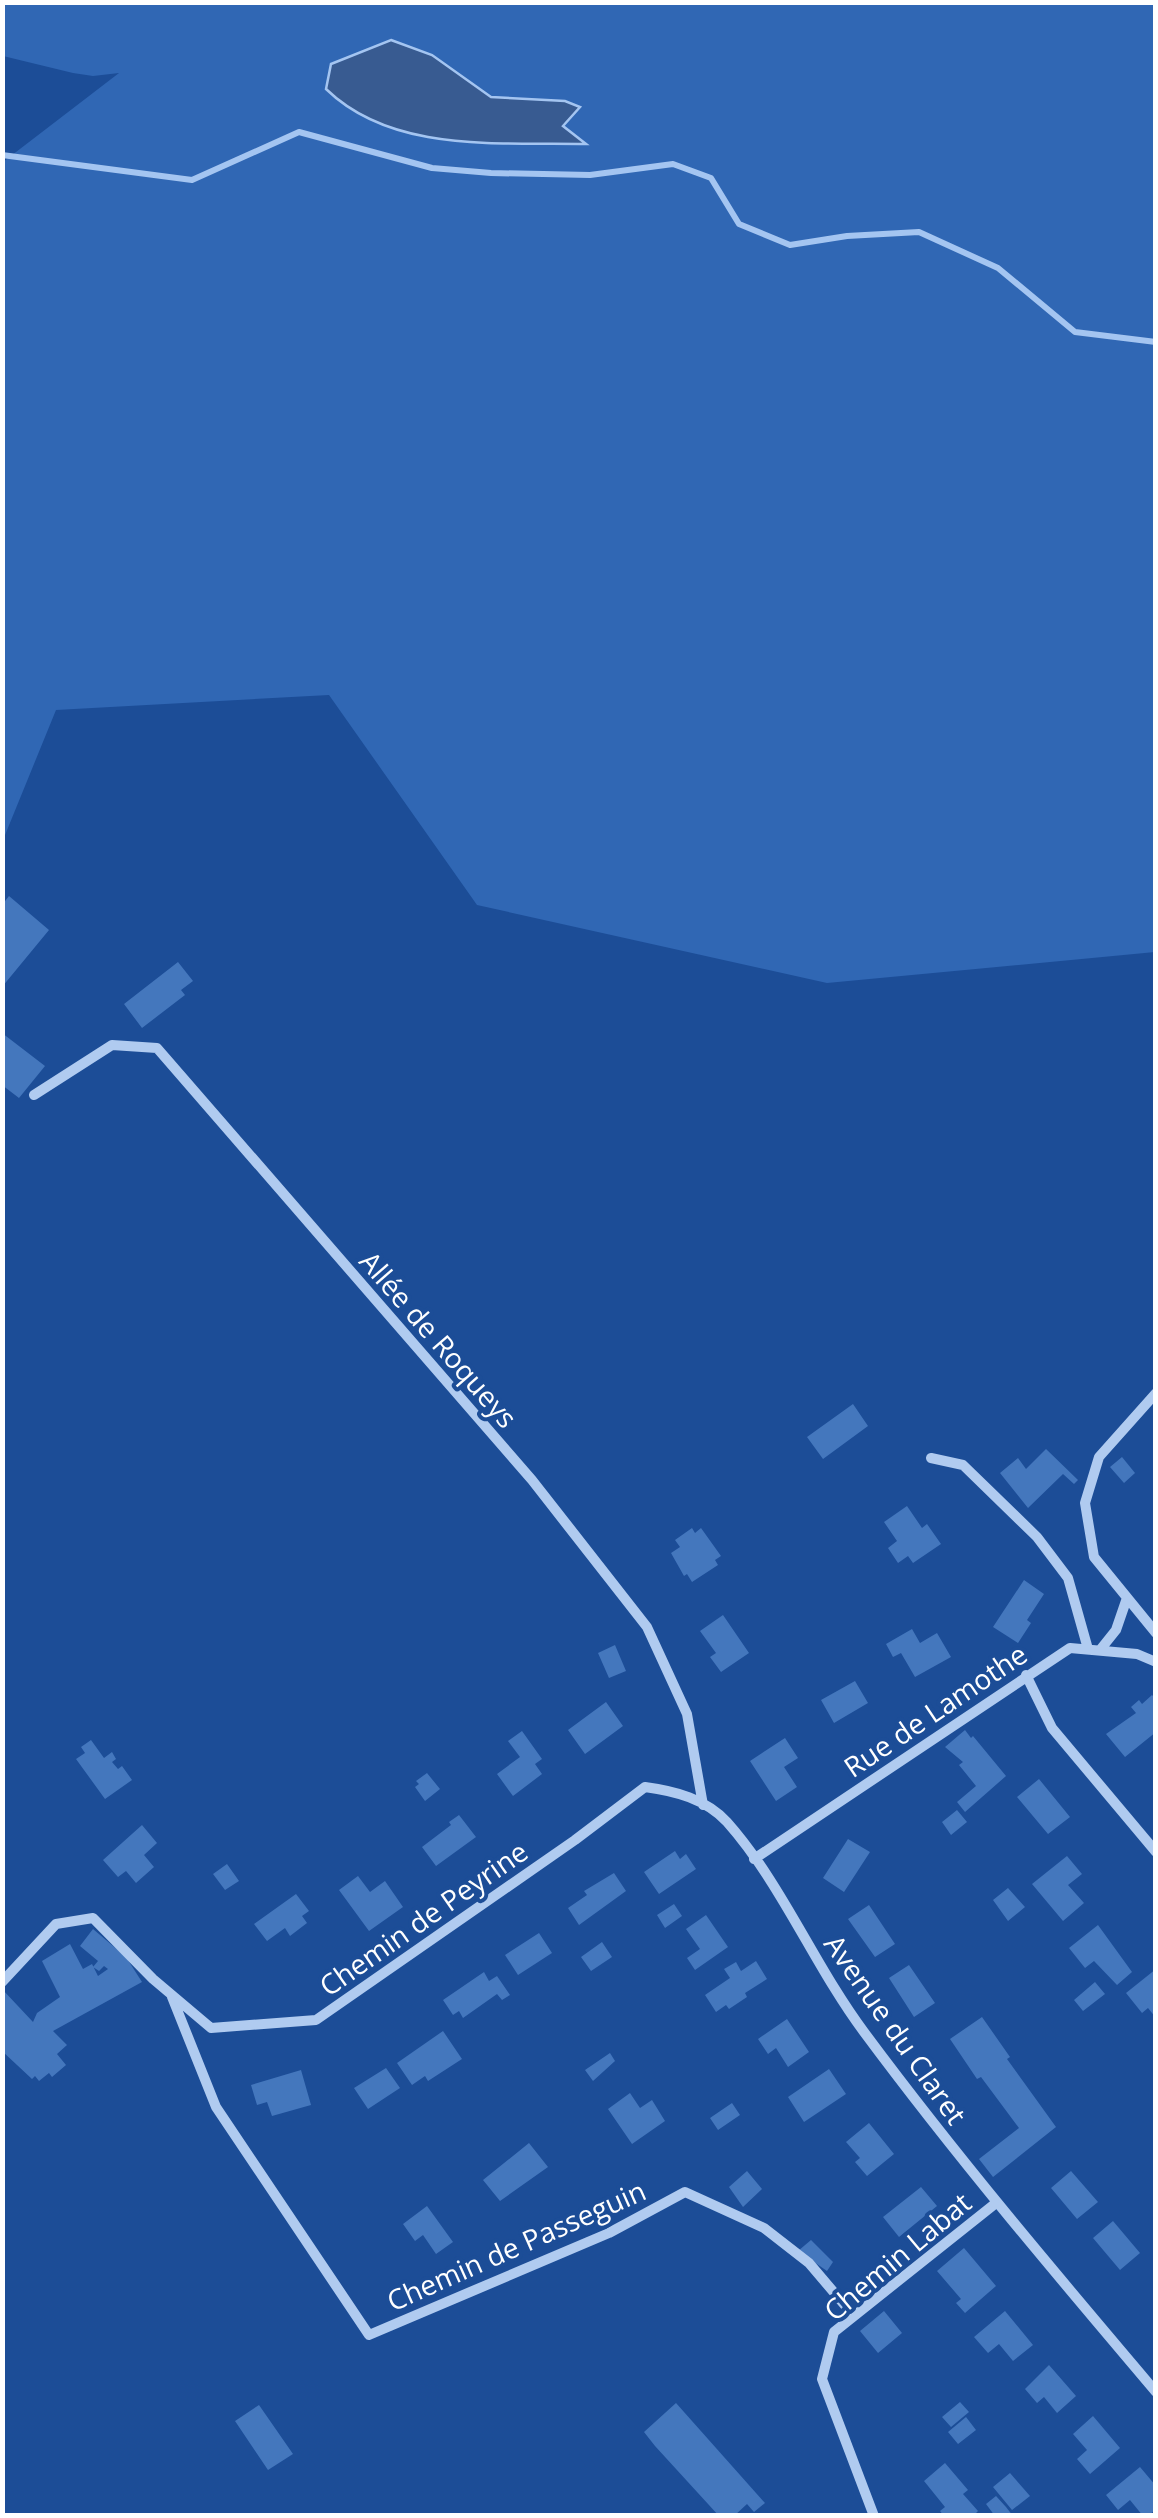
<svg xmlns="http://www.w3.org/2000/svg" width="1158" height="2518" viewBox="0 0 1158 2518" font-family="'Open Sans',sans-serif">
  <style>
    .green { fill: #3067b4 }
    .water { fill: #385b91; stroke: #a4c5f1; stroke-width: 2.5 }
    .lines { fill: none; stroke-linecap: round; stroke-linejoin: round }
    .stream { stroke: #a4c5f1; stroke-width: 6 }
    .building { fill: #4477bd }
    .street { stroke: #b0cbf0; stroke-width: 10 }
    .labels { text-anchor: middle; dominant-baseline: central; stroke-width: 8; stroke-linejoin: round; paint-order: stroke }
    .street-label { font-size: 28px; fill: #fff; stroke: #1c4d97 }
  </style>
  <rect width="100%" height="100%" fill="#1c4d97"/>
  <!-- green -->
  <path class="green" d="M3 3H1155V952L827 983 477 905 329 695 56 710 3 840V162L119 73 93 76 73 73 3 56Z"/>
  <!-- water -->
  <path class="water" d="M391 40 432 55 491 97 565 101 580 107 563 126 586 144C500 142 393 154 326 89L331 64Z"/>
  <g class="lines">
    <!-- stream -->
    <path class="stream" d="M2 155 192 180 299 132 432 168 491 173 590 175 673 164 711 178 739 224 790 245 847 236 919 232 998 268 1075 332 1156 342"/>
  </g>
  <!-- building -->
  <path class="building" d="M9 896 49 930 2 987V905Z
    M178 962 193 981 181 990 185 995 142 1028 124 1004Z
    M2 1033 45 1066 19 1098 2 1085Z
    M853 1404 868 1426 823 1459 807 1437Z
    M1046 1449 1078 1480 1074 1484 1063 1474 1028 1508 1000 1473 1018 1458 1026 1469Z
    M1122 1457 1135 1473 1124 1483 1110 1467Z
    M907 1506 922 1528 927 1524 941 1544 913 1563 908 1556 898 1563 888 1548 897 1541 884 1522Z
    M692 1528 695 1533 701 1528 721 1556 715 1560 718 1565 692 1582 687 1574 684 1576 671 1553 680 1547 675 1540Z
    M1024 1580 1044 1594 1027 1620 1031 1623 1018 1643 993 1627Z
    M723 1615 749 1653 721 1672 710 1657 716 1653 700 1631Z
    M912 1629 920 1643 937 1633 951 1657 915 1677 901 1653 893 1657 886 1644Z
    M615 1645 626 1671 609 1678 598 1653Z
    M855 1681 868 1703 834 1723 821 1700Z
    M1152 1695 1156 1699V1732L1125 1757 1106 1734 1136 1713 1131 1707 1139 1700 1142 1704Z
    M606 1702 623 1726 585 1754 568 1730Z
    M965 1730 971 1738 973 1736 1006 1776 965 1812 957 1802 976 1786 959 1765 963 1762 945 1747Z
    M522 1731 542 1759 535 1764 542 1774 513 1796 497 1774 520 1757 508 1741Z
    M785 1738 798 1758 784 1767 797 1787 776 1801 750 1761Z
    M91 1740 104 1758 112 1752 116 1759 112 1762 118 1769 122 1766 132 1780 105 1799 76 1759 85 1753 81 1747Z
    M427 1773 440 1789 425 1801 415 1787 419 1784 416 1781Z
    M1039 1779 1070 1817 1048 1834 1017 1797Z
    M957 1810 967 1822 951 1835 942 1822Z
    M459 1815 476 1837 436 1866 422 1847 451 1825 449 1822Z
    M142 1825 157 1843 144 1855 154 1867 136 1883 126 1871 118 1877 103 1860Z
    M848 1839 870 1852 844 1892 823 1878Z
    M675 1851 680 1859 686 1854 696 1869 659 1894 644 1872Z
    M1067 1856 1082 1874 1068 1885 1084 1903 1063 1921 1032 1884Z
    M227 1864 239 1881 225 1890 213 1874Z
    M614 1873 626 1891 579 1925 568 1908 587 1895 584 1891Z
    M358 1876 370 1892 385 1881 403 1907 369 1931 339 1890Z
    M1008 1888 1025 1907 1008 1921 993 1900Z
    M296 1894 309 1911 302 1916 307 1923 290 1936 285 1928 267 1941 254 1924Z
    M674 1904 682 1916 665 1928 657 1915Z
    M869 1905 895 1944 875 1957 848 1919Z
    M706 1915 728 1947 695 1970 687 1958 700 1949 686 1929Z
    M1098 1925 1132 1972 1117 1985 1094 1961 1085 1968 1069 1948Z
    M93 1929 126 1957 142 1982 53 2031 67 2045 57 2054 66 2065 52 2077 49 2073 39 2081 35 2076 32 2079 2 2051V1989L33 2022 37 2013 60 1997 42 1961 70 1944 83 1969 92 1964 98 1976 108 1969 104 1966 99 1971 93 1967 98 1961 80 1946Z
    M539 1933 552 1953 518 1975 505 1955Z
    M602 1942 612 1957 591 1971 581 1957Z
    M756 1961 767 1979 745 1993 747 1997 729 2009 726 2005 716 2012 705 1995 730 1978 724 1969 736 1962 741 1971Z
    M909 1965 935 2003 914 2017 889 1978Z
    M1156 1969V2018L1148 2008 1142 2013 1126 1993Z
    M484 1972 489 1981 497 1976 510 1995 502 2000 497 1994 463 2018 459 2011 453 2015 443 2000Z
    M1095 1982 1105 1994 1083 2011 1074 2000Z
    M982 2017 1010 2057 1007 2059 1056 2127 993 2177 979 2159 1019 2128 981 2077 977 2079 950 2039Z
    M787 2019 809 2052 788 2067 776 2048 768 2054 758 2039Z
    M443 2031 462 2059 428 2081 425 2076 412 2085 397 2063Z
    M610 2053 615 2061 593 2081 585 2070Z
    M386 2068 400 2088 368 2109 354 2088Z
    M829 2069 846 2094 804 2122 788 2097Z
    M301 2070 311 2105 272 2116 267 2102 257 2105 251 2085Z
    M630 2093 640 2108 652 2100 665 2121 632 2144 608 2109Z
    M732 2103 740 2115 718 2130 710 2118Z
    M869 2123 894 2154 867 2176 855 2162 860 2158 846 2142Z
    M529 2143 548 2167 500 2201 483 2180Z
    M747 2171 762 2189 743 2207 729 2187Z
    M1071 2171 1098 2202 1077 2219 1051 2188Z
    M921 2187 937 2206 899 2237 883 2217Z
    M427 2206 453 2242 436 2254 423 2235 415 2241 403 2224Z
    M1113 2221 1140 2253 1120 2270 1093 2238Z
    M811 2240 833 2262 827 2271 798 2251Z
    M964 2248 996 2286 965 2313 956 2303 961 2299 937 2271Z
    M884 2311 902 2333 878 2353 860 2331Z
    M1005 2311 1033 2345 1013 2361 999 2344 988 2353 974 2337Z
    M1049 2365 1076 2396 1057 2413 1044 2397 1037 2403 1025 2389Z
    M960 2402 969 2412 951 2427 942 2417Z
    M676 2403 765 2503 754 2512 747 2504 734 2516H719L655 2446 644 2432Z
    M259 2405 293 2454 268 2470 235 2421Z
    M1093 2416 1120 2448 1090 2474 1077 2459 1087 2450 1073 2434Z
    M966 2417 976 2430 958 2444 948 2432Z
    M945 2463 968 2490 963 2494 978 2511 973 2516H944L940 2511 945 2507 924 2481Z
    M1140 2467 1156 2486V2509L1148 2516H1143L1130 2500 1118 2510 1106 2495Z
    M1010 2473 1030 2496 1012 2510 993 2487Z
    M996 2496 1006 2507 1013 2516H995L986 2504Z"/>
  <g class="lines">
    <!-- street -->
    <path class="street" d="M34 1095 112 1045 157 1048 532 1480 647 1627 687 1714 703 1805
      M1156 1393 1099 1457 1085 1503 1094 1557 1156 1633
      M931 1458 963 1465 1037 1537 1068 1578 1088 1649
      M1100 1650 1116 1630 1127 1598
      M1026 1675 1052 1728 1156 1852
      M754 1859 1070 1648 1137 1654 1156 1662
      M2 1982 56 1924 93 1918 153 1979 211 2028 316 2020 575 1840 645 1787C675 1791 706 1799 727 1822 782 1884 814 1965 864 2032 956 2156 1056 2274 1156 2392
      M172 1997 216 2107 369 2335 609 2233 685 2192 764 2228 809 2263 854 2316
      M874 2516 822 2379 834 2332 996 2203"/>
  </g>
  <g class="labels">
    <!-- street labels -->
    <g class="street-label">
      <text transform="translate(439 1339) rotate(49)">Allée de Roqueys</text>
      <text transform="translate(935 1710) rotate(-34)">Rue de Lamothe</text>
      <text transform="translate(423 1918) rotate(-35)">Chemin de Peyrine</text>
      <text transform="translate(896 2029) rotate(55)">Avenue du Claret</text>
      <text transform="translate(516 2245) rotate(-24)">Chemin de Passeguin</text>
      <text transform="translate(897 2256) rotate(-40)">Chemin Labat</text>
    </g>
  </g>
  <!-- border -->
  <rect width="1158" height="2518" fill="none" stroke="#ffffff" stroke-width="10"/>
</svg>
